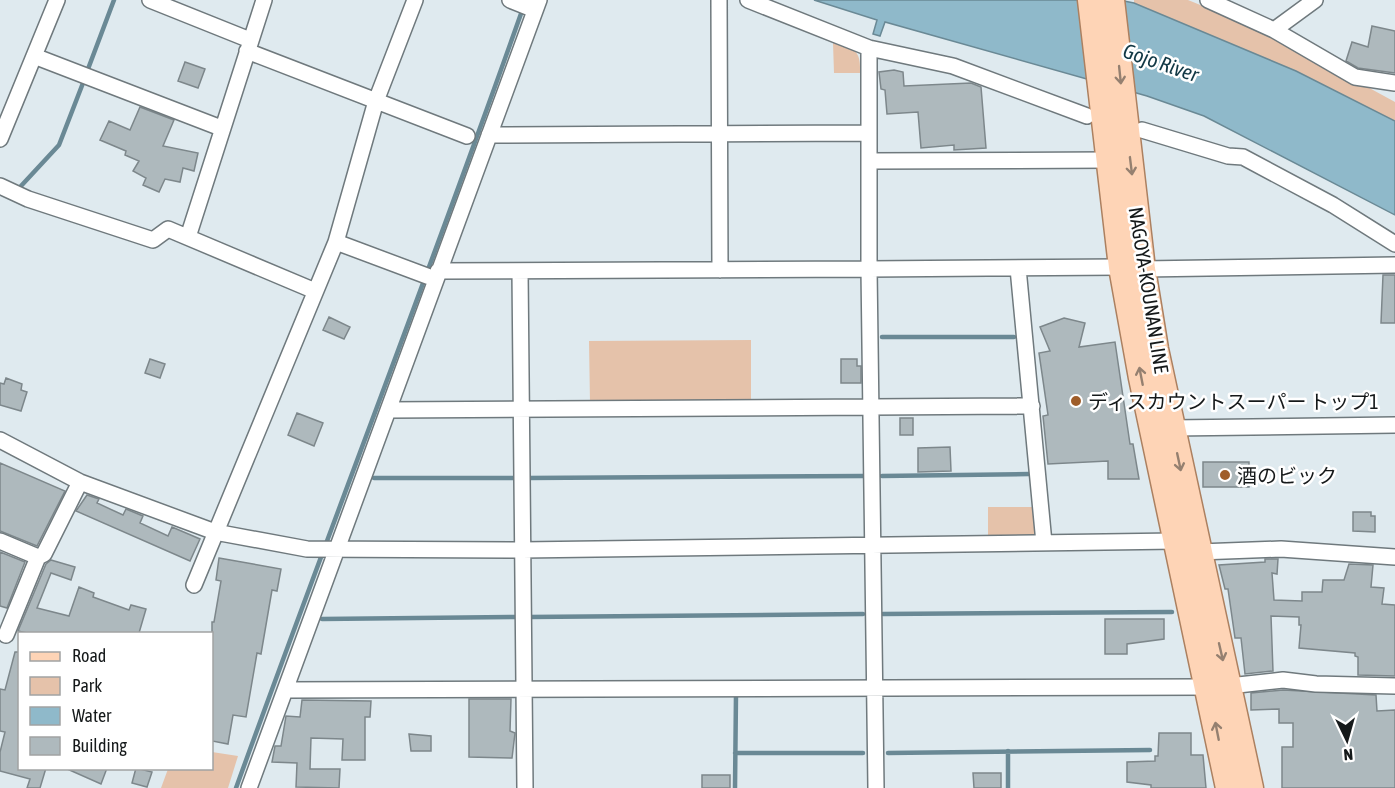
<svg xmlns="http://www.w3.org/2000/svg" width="1395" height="788" viewBox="0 0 1395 788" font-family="'Asap Condensed','Noto Sans JP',sans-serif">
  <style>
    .green { fill: #e5c2aa }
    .water { fill: #8fb9ca; stroke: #6a8995; stroke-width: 1.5 }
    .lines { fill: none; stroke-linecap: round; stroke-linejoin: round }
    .stream { stroke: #6a8995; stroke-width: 4.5 }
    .building { fill: #aeb9bd; stroke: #7d878b; stroke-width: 1.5 }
    .minor-casing { stroke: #6f797d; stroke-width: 18 }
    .primary-casing { stroke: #ac8060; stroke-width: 27 }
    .minor { stroke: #fff; stroke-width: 15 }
    .primary { stroke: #fed4b6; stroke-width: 24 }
    .oneway { stroke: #958070 }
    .poi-dot { fill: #9f5d29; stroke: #fff; stroke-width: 2 }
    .labels { text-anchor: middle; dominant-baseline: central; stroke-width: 5; stroke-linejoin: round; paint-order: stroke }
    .street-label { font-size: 20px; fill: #15191a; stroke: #fff }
    .poi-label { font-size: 20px; fill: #15191a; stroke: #fff; text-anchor: start }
    .water-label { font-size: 21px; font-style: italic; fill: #113845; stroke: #fff }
  </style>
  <rect width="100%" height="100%" fill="#dfeaef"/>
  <!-- green -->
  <path class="green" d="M1134 0H1188L1267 32 1395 102V121L1296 71 1134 3Z
    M833 43C854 50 861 48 860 73H834Z
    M751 340V402L590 403 589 341Z
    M988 507H1035L1036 537 988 540Z
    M212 752 238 756 228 788H161L168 769 212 768Z"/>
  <!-- water -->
  <path class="water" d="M814 0H1119L1134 3 1296 71 1395 121V215L1204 116 1147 96 885 22 880 36 873 34 877 20Z"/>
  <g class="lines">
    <!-- stream -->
    <path class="stream" d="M88 69 114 0
      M21 186 59 145 83 83
      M882 337H1014
      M882 476 1029 474
      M374 478H515
      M528 478 863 476
      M883 614 1172 612
      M529 617 863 614
      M322 619 515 617
      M1008 751V788
      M735 753H863
      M888 753 1150 750
      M236 788C330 528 431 269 523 8
      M735 788 736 694"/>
  </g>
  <!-- building -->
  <path class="building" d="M1372 26 1395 31V73L1358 68 1346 61 1352 42 1368 47Z
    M185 62 205 69 198 88 178 81Z
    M894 70 903 72 904 86 971 83 981 87 986 148 954 150V145L921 148 918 112 887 114 885 90 881 89 879 72Z
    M140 107 174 120 163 146 198 153 194 171 183 168 180 182 165 179 159 192 143 185 146 178 133 171 139 161 125 155 126 151 100 140 109 121 130 130Z
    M1383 275H1395V323H1381Z
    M329 317 350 327 344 339 323 330Z
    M1064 318 1085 323 1079 347 1115 342 1130 444H1133L1139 479H1108V461L1048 464 1043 416 1048 415 1039 353 1050 351 1040 327Z
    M150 359 165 364 160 378 145 373Z
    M841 359H857V366H861V383H841Z
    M6 378 22 384 21 390 27 392 21 411 0 405V383L4 384Z
    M297 413 323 423 314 446 288 435Z
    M900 418H913V435H900Z
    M950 447 951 471 918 472V448Z
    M1203 462H1249V487H1203Z
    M0 463 65 491 37 546 0 531Z
    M87 495 99 499 97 503 123 515 126 509 143 516 140 523 168 536 172 527 200 539 190 561 76 511Z
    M1353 512H1371V516H1375V532L1353 531Z
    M0 552 25 562 7 608 0 606Z
    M219 558 281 569 277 591 272 590 261 654 257 653 246 717 233 715 228 744 212 741V622H214L221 581 216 580Z
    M1265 559H1278L1277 574 1272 573 1274 600 1302 601V592H1322L1323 580H1344L1349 564 1373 565 1371 587 1384 588 1382 604 1395 605V676L1358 675V657L1355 656V653L1299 648 1301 625H1299V617L1271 616 1273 671 1245 674 1241 638H1235L1228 589H1225L1219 565 1265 562Z
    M51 560 75 567 71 580 51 573 37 608 69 616 79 587 94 593 93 597 129 610 131 605 146 609 139 633H27L18 631 46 564Z
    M1105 619H1164V639L1127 644V654H1105Z
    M15 652H20V768H46L40 788H27L30 779 0 771V752L5 732 0 731V689L5 690Z
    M1283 690 1376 695 1377 711 1395 710V788H1282V747H1293V723H1279V709L1251 710V693Z
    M469 699H511L510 731 515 733 512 758 469 757Z
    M302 700 371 701 370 717H365V760H342L343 739 311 738 310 769H340L339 788 296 787 297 763 272 762 275 746H281L286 716 300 717Z
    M1159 733H1191V755H1203L1206 788H1151V785L1127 782V762L1155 761V756H1158Z
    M409 734 431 736V751H411Z
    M65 768H107L101 784Z
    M136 768 152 772 147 787 132 783Z
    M973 773H1001V788H974Z
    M702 775H730V788H702Z"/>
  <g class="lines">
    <!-- minor casing -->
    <g class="minor-casing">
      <path id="minor" d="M150 0 250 40
        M510 0 535 10
        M719 0 720 270
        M1208 0 1274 30 1315 0
        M1274 30 1355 77 1395 83
        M869 48 953 66 1087 116
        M247 51 467 136
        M34 56 221 128
        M1142 130 1228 156 1243 157 1333 205 1395 244
        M489 135 869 133
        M0 139 57 0
        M870 161 1109 160
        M0 186 28 199 153 240 168 229 315 291
        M188 237 264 0
        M336 242 435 279
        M1018 268 1044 543
        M1143 269 1395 265
        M438 271 869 269V48L748 0
        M520 271 525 788
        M388 410 1032 406
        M1172 428 1395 425
        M0 440 80 482 215 532 307 549 522 550 1176 541
        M0 541 38 557
        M1199 552 1281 549 1395 557
        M194 585 336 242 376 101 415 0
        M6 635 38 557 44 554 80 482
        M1229 686 1283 680 1316 684 1395 686
        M286 690 1208 687
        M249 788 539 0
        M876 788 869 269 1121 267"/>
    </g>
    <!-- primary casing -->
    <g class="primary-casing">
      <path id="primary" d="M1090 0 1121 267 1141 378 1228 788
        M1112 0 1143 269 1156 349 1251 788"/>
    </g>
    <!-- minor -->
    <use href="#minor" class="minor"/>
    <!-- primary -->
    <use href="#primary" class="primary"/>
  </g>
  <!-- one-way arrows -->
  <defs><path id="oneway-shaft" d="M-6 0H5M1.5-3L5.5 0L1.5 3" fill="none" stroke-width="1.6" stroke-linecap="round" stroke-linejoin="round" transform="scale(1.5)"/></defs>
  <g class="oneway">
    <use href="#oneway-shaft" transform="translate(1120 75) rotate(84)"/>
    <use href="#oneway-shaft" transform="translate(1131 166) rotate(83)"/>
    <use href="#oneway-shaft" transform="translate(1141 376) rotate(-101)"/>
    <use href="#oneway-shaft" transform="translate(1179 462) rotate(78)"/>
    <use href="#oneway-shaft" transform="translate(1221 652) rotate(77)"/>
    <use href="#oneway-shaft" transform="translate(1217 731) rotate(-101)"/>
  </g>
  <!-- markers -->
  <g class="poi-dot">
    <circle cx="1076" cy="401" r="6"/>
    <circle cx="1225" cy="475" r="6"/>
  </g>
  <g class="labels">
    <!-- street labels -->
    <g class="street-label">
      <text transform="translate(1149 290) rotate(81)">NAGOYA-KOUNAN LINE</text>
    </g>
    <!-- poi labels -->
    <g class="poi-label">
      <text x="1088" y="401">ディスカウントスーパー トップ1</text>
      <text x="1237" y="475">酒のビック</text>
    </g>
    <!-- water labels -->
    <g class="water-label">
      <text transform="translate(1161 62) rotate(19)">Gojo River</text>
    </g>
  </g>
  <!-- legend -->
  <rect x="18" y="632" width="195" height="138" fill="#ffffff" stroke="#a1a3a3" stroke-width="1.5"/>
  <rect x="30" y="652" width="30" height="9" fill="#fed4b6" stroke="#a1a3a3" stroke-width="1.5"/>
  <text x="72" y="662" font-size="18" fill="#15191a">Road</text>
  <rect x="30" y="677" width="30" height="18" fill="#e5c2aa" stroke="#a1a3a3" stroke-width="1.5"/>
  <text x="72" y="692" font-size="18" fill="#15191a">Park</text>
  <rect x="30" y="707" width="30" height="18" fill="#8fb9ca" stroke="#a1a3a3" stroke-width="1.5"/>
  <text x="72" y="722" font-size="18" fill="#15191a">Water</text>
  <rect x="30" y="737" width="30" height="18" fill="#aeb9bd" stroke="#a1a3a3" stroke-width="1.5"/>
  <text x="72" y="752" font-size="18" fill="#15191a">Building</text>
  <!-- north arrow -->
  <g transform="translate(1347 740) rotate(175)" stroke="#ffffff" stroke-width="4.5" paint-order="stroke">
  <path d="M0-4.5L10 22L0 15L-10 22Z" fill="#15191a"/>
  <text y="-9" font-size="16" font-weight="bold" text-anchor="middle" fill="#15191a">N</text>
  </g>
</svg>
